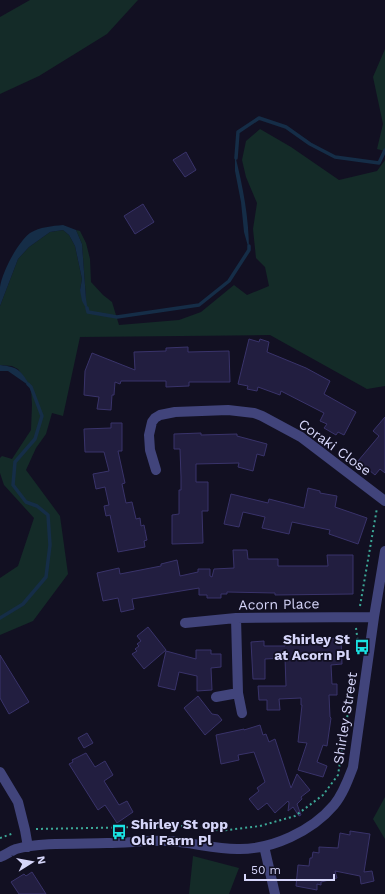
<svg xmlns="http://www.w3.org/2000/svg" width="385" height="894" viewBox="0 0 385 894" font-family="'Work Sans',sans-serif">
  <style>
    .green { fill: #142b28 }
    .water { fill: #152d47 }
    .lines { fill: none; stroke-linecap: round; stroke-linejoin: round }
    .stream { stroke: #152d47; stroke-width: 3.5 }
    .building { fill: #221e40; stroke: #39336a }
    .path { stroke: #3ca897; stroke-width: 2; stroke-dasharray: 2 3; stroke-linecap: butt }
    .minor { stroke: #41447b; stroke-width: 10 }
    .labels { text-anchor: middle; dominant-baseline: central; stroke-width: 3.5; stroke-linejoin: round; paint-order: stroke }
    .street-label { font-size: 14px; fill: #d6d6fa; stroke: #121022 }
    .poi-label { font-size: 14px; font-weight: bold; fill: #d6d6fa; stroke: #121022; text-anchor: end }
  </style>
  <rect width="100%" height="100%" fill="#121022"/>
  <!-- green -->
  <path class="green" d="M30 0H138L107 34 39 76 0 94V17Z
    M385 49V151L377 149 383 124 373 77Z
    M260 129 291 147 339 180 377 171 385 160V386L367 389 270 335 80 337 63 416 52 413 46 434 36 448 26 470 60 516 68 574 33 621 0 635V578L18 566 34 518 4 485 0 473V458L2 456 12 459 31 430 32 405 31 387 18 369 12 366 0 365V306L18 259 29 247 50 232 63 230 69 235 75 246 82 279 80 290 86 299 82 244 76 230 80 231 86 243 90 259 91 282 103 295 112 302 119 325 179 320 201 312 234 285 247 295 269 286 265 267 256 258 253 229 257 203 246 177 242 160 246 141Z
    M385 797V839L373 819Z
    M193 856 239 868 229 894H189Z"/>
  <!-- water -->
  <path class="water" d="M235 155C243 187 249 218 249 250L244 232 241 202 235 171Z
    M63 225 76 230 82 244 86 299 88 312 82 301 80 290 82 279 75 246 69 235 63 230 50 232 29 247 18 259 0 306C0 300 0 293 0 287 2 272 18 242 30 233 40 227 52 226 63 225Z
    M0 365C19 367 21 371 31 387L8 371H0Z"/>
  <g class="lines">
    <!-- stream -->
    <path class="stream" d="M236 158 238 132 259 118 286 127 310 144 335 157 379 163 385 150
      M87 308 88 312 117 317 199 305 229 281 249 250V246
      M0 618 23 604 46 577 50 545 48 515 37 506 26 502 13 485 15 462 35 439 42 416 31 387 28 384"/>
  </g>
  <!-- building -->
  <path class="building" d="M186 152 196 170 185 177 173 160Z
    M143 204 154 222 135 234 124 216Z
    M249 339 259 342 260 339 269 342 267 352 306 368 330 381 324 394 356 412 344 435 338 432 336 435 324 428 327 424 320 421 324 413 281 391 280 395 258 387 257 391 247 389 248 386 238 384Z
    M188 347V352L229 351 230 382H189V386L166 387V381H121L120 384 115 382 114 395H112L111 410 97 409 99 397 84 395 85 371 92 353 135 370 134 352 166 351V348Z
    M385 417V473L380 469 375 475 358 461 379 436 373 431Z
    M111 423H122V451H118L125 483 122 484 126 503 132 502 136 519 140 518 141 526 144 525 147 540 144 541 145 547 118 552 110 515 106 516 104 506 109 505 105 487 96 489 93 474 109 471 104 452H85L84 429 111 428Z
    M201 433V435L237 434V436L267 444 264 456 257 454 253 471 238 467 239 463 196 464V482H208V511H202L203 543 172 544V515L179 514V490H181V477L180 449H174V434Z
    M308 488 320 491V493L337 496 335 507 367 518 358 544 329 534 330 530 292 522 289 534 262 528 265 517 243 512 239 527 224 524 231 494 268 503 269 499 304 508Z
    M233 550H247L248 559H278V566H328L327 555H353V594L275 595V593L227 592V594H221V598H207V595H199V588L132 599 134 609 121 612 118 598 103 601 97 573 119 568 120 574 161 566V564L177 560 180 576 198 572V569H210V576L212 577 214 569 234 568Z
    M148 627 166 650 144 669 132 654 137 651 135 649 139 646 137 644 141 641 137 636Z
    M341 638 342 664 331 665 332 684H337V695H329L330 717 331 718 327 746 323 745 317 762 327 766 323 777 298 770 307 743 298 742 302 705H301V698L279 699 280 710H267V700H259L258 686H286L285 658 265 659V679H253L251 642 264 641V646H285V640Z
    M196 650H211V654H221V667L211 668 212 690 197 691V676L179 672 175 690 158 686 166 651 196 659Z
    M0 655 29 702 9 714 0 698Z
    M198 696 212 714 218 715 222 720 205 735 184 708Z
    M260 725 263 735 266 734 269 742 275 739 291 788 297 774 310 790 301 797 302 799 297 804 301 815 299 816 293 807 288 811 289 803 288 801 275 813 267 803 258 810 249 799 259 791 257 788 265 782 254 752 238 755 239 760 221 764 216 735 244 729V730Z
    M87 733 93 743 84 748 78 738Z
    M86 753 95 767 105 761 113 775 104 781 119 805 127 801 133 812 117 823 105 805 98 810 69 764 73 762 72 760Z
    M350 831 370 834 364 872 372 871 374 881 361 884 360 876 335 871 337 878 321 882V885L317 884V890L296 886 298 865 309 866 310 858H312L313 852 319 853V847L338 848 340 833 350 835Z
    M32 872 46 894H19L11 882 24 874 26 876Z"/>
  <g class="lines">
    <!-- path -->
    <path class="path" d="M360 606 377 508
      M356 628 358 643
      M36 829 201 826 220 831 260 826 295 816 323 795 338 775 354 675
      M0 838 14 833"/>
    <!-- minor -->
    <path class="minor" d="M156 470 150 450 149 435 152 422 155 418 160 415 175 412 228 410 254 413 262 416 301 437 385 501
      M236 618 238 693 242 713
      M185 623 236 618 374 617
      M216 697 238 693
      M0 772 18 802 25 830 28 847
      M264 846 275 894
      M0 857C5 855 11 851 16 849 41 842 81 844 107 843 127 843 148 840 168 841 191 842 214 849 237 849 272 850 312 831 334 805 343 794 348 780 353 767L374 617 385 551"/>
  </g>
  <!-- icons -->
  <defs>
    <g id="bus-bare" transform="scale(1.2)"><path d="M-5-6H5V4H4V6H2V4H-2V6H-4V4H-5ZM-3.5-4V0h7V-4ZM-3.5 1.2v1.5H-2V1.2ZM2 1.2v1.5H3.5V1.2Z" fill="#1ae2e2" stroke="#121022" stroke-width="2.5" paint-order="stroke"/></g>
  </defs>
  <g fill-rule="evenodd">
    <use href="#bus-bare" x="362" y="647"/>
    <use href="#bus-bare" x="119" y="832"/>
  </g>
  <g class="labels">
    <!-- street labels -->
    <g class="street-label">
      <text transform="translate(335 447) rotate(36)">Coraki Close</text>
      <text transform="translate(279 604) rotate(-1)">Acorn Place</text>
      <text transform="translate(345 718) rotate(-81)">Shirley Street</text>
    </g>
    <!-- poi labels -->
    <g class="poi-label">
      <text x="350" y="639">Shirley St<tspan x="350" dy="16">at Acorn Pl</tspan></text>
      <text x="131" y="824" text-anchor="start">Shirley St opp<tspan x="131" dy="16">Old Farm Pl</tspan></text>
    </g>
  </g>
  <!-- north arrow -->
  <g transform="translate(32 862) rotate(79)" stroke="#121022" stroke-width="3" paint-order="stroke">
  <path d="M0-3L7 15L0 10L-7 15Z" fill="#d6d6fa"/>
  <text y="-6" font-size="11" font-weight="bold" text-anchor="middle" fill="#d6d6fa">N</text>
  </g>
  <!-- scale -->
  <path d="M245 874v6h89v-6" fill="none" stroke="#d6d6fa" stroke-width="2"/>
  <text x="251" y="874" font-size="12" fill="#d6d6fa" stroke="#121022" stroke-width="3" paint-order="stroke">50 m</text>
</svg>
